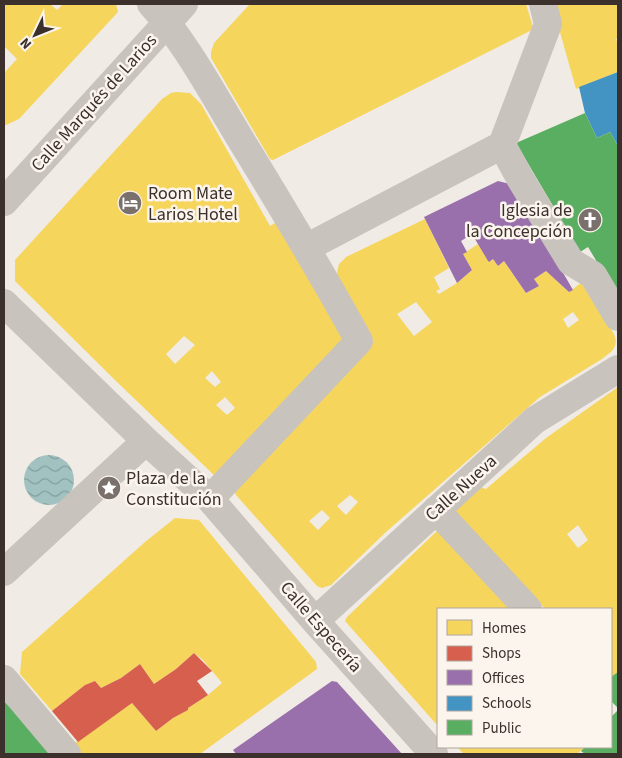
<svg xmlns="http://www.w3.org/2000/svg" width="622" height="758" viewBox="0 0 622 758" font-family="'Source Sans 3',sans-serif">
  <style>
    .water { fill: url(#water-waves) }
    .homes { fill: #f6d55c; fill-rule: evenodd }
    .shops { fill: #d6604d }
    .offices { fill: #9970ab }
    .schools { fill: #4393c3 }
    .public { fill: #5aae61 }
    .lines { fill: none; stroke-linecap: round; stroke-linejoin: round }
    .street { stroke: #c9c3be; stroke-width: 28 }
    .labels { text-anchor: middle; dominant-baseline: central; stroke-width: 5; stroke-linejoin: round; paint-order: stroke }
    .street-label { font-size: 18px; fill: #3b302b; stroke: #fbf5ee }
    .poi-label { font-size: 18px; fill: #3b302b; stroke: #fbf5ee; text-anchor: start }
  </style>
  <defs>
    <pattern id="water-waves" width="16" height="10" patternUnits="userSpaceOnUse" patternTransform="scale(1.25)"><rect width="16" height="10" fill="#a1c2c1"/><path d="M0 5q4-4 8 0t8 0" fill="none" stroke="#849e9d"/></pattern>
  </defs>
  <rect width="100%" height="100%" fill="#f0ebe5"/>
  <!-- water -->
  <path class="water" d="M24 480a25 25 0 1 1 50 0a25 25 0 1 1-50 0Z"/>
  <!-- homes -->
  <path class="homes" d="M4 4H50L57 10 63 4H116L118 12 19 119 6 125H4V73L17 59 4 46Z
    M250 4H526L533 27 530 31 273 160 270 159 211 58V52L214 43Z
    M552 4H618V38L616 39 618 44V72L576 89Z
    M176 92 190 93 201 104 270 226 278 221 320 295 348 349 217 478 117 382 15 281V260L162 99 171 93ZM184 336 195 345 175 364 166 354ZM212 371 221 382 215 387 205 378ZM225 397 235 408 227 415 216 405Z
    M425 219 449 268 434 277 440 289 436 291 439 294 457 283 472 270 463 254 478 244 489 262 493 259 498 266 504 261 526 293 539 286 534 279 546 271 569 292 582 282 614 334 616 341 615 346 612 351 602 359 540 397 386 532 331 585 322 588 317 586 236 495 234 491 370 340 338 278 337 273 339 264 346 257ZM416 302 432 322 414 336 397 314ZM573 312 579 320 568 328 563 319ZM350 495 358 502 346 515 337 506ZM322 510 330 518 318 530 309 521Z
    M618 387V672L611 677V609H545L455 511 480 487 486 489 546 438ZM578 525 588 540 578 548 567 534Z
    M175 518 199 520 316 662 317 669 200 754H80L72 745 132 703 156 731 173 718 188 710V708L208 695 222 683 203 660 194 653 176 669 154 684 140 664 121 678 101 688 95 681 85 685 52 711 20 674 22 652 145 542Z
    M437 531 513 609H438V726L345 621 347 617Z
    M457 747H585L577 754H464Z"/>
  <!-- shops -->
  <path class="shops" d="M194 653 212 671 197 681 208 695 188 708V710L173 718 156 731 132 703 78 742 52 711 85 685 95 681 101 688 121 678 140 664 154 684 176 669Z"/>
  <!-- offices -->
  <path class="offices" d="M498 181 510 184 517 193 573 290 569 292 546 271 534 279 539 286 526 293 504 261 498 266 493 259 489 262 488 261 472 234 461 241 467 252 463 254 472 270 457 283 424 217Z
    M332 681 337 682 402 754H236L233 750Z"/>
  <!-- schools -->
  <path class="schools" d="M618 72V146L610 132 597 138 585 113 579 87Z"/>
  <!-- public -->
  <path class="public" d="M585 113 597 138 610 132 618 146V297L588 247 580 252 516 143Z
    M618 672V708L611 701V677Z
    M4 701 11 708 55 754H4Z
    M618 710V754H585L581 751 585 747H611V717Z"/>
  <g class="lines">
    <!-- street -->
    <path class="street" d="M151 4C187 44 213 94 241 140 282 207 322 273 359 341L210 499
      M543 4 548 24 502 145 521 180 571 262 593 275 618 317
      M4 202 184 4
      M306 248 502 145
      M4 303 146 441 210 499 315 621 434 754
      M436 510 528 609
      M4 572 146 441
      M315 621 535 420 618 369
      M4 679 67 754"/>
  </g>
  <!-- icons -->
  <defs>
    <g id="hotel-disc" transform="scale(1.25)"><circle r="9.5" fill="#7a716c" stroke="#fbf5ee"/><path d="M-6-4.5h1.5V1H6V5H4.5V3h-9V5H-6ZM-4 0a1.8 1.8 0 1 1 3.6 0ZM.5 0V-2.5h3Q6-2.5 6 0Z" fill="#fff"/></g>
    <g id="church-disc" transform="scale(1.25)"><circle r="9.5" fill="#7a716c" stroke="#fbf5ee"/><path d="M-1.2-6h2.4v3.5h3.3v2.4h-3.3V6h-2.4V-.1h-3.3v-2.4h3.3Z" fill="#fff"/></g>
    <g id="sight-disc" transform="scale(1.25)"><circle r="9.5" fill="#7a716c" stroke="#fbf5ee"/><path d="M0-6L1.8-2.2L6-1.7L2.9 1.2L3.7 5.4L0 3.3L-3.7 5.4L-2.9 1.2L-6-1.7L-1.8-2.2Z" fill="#fff"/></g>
  </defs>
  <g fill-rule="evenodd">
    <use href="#hotel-disc" x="130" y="203"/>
    <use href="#church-disc" x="590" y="220"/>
    <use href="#sight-disc" x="109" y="488"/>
  </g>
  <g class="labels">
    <!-- street labels -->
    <g class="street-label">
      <text transform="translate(94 103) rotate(-48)">Calle Marqués de Larios</text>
      <text transform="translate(461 488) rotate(-42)">Calle Nueva</text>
      <text transform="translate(321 627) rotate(49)">Calle Especería</text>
    </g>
    <!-- poi labels -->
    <g class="poi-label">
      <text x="148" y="193">Room Mate<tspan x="148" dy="21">Larios Hotel</tspan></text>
      <text x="572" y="210" text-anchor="end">Iglesia de<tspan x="572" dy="21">la Concepción</tspan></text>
      <text x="126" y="478">Plaza de la<tspan x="126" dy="21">Constitución</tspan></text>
    </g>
  </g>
  <!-- border -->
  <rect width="622" height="758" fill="none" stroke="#3b302b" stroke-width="10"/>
  <!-- legend -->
  <rect x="437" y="608" width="175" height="140" fill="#fbf5ee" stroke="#aea6a0"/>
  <rect x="447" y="620" width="25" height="15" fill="#f6d55c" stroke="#aea6a0"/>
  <text x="482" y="633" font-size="15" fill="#3b302b">Homes</text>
  <rect x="447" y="646" width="25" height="15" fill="#d6604d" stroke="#aea6a0"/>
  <text x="482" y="658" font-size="15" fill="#3b302b">Shops</text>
  <rect x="447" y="670" width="25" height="15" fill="#9970ab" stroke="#aea6a0"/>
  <text x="482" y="683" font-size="15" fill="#3b302b">Offices</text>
  <rect x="447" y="696" width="25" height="15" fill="#4393c3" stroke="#aea6a0"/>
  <text x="482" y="708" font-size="15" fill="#3b302b">Schools</text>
  <rect x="447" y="720" width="25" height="15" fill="#5aae61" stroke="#aea6a0"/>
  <text x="482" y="733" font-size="15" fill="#3b302b">Public</text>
  <!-- north arrow -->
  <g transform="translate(35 35) rotate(227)" stroke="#fbf5ee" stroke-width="4" paint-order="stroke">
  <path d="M0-4L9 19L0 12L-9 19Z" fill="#3b302b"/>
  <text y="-8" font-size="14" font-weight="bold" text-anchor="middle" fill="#3b302b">N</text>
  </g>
</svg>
